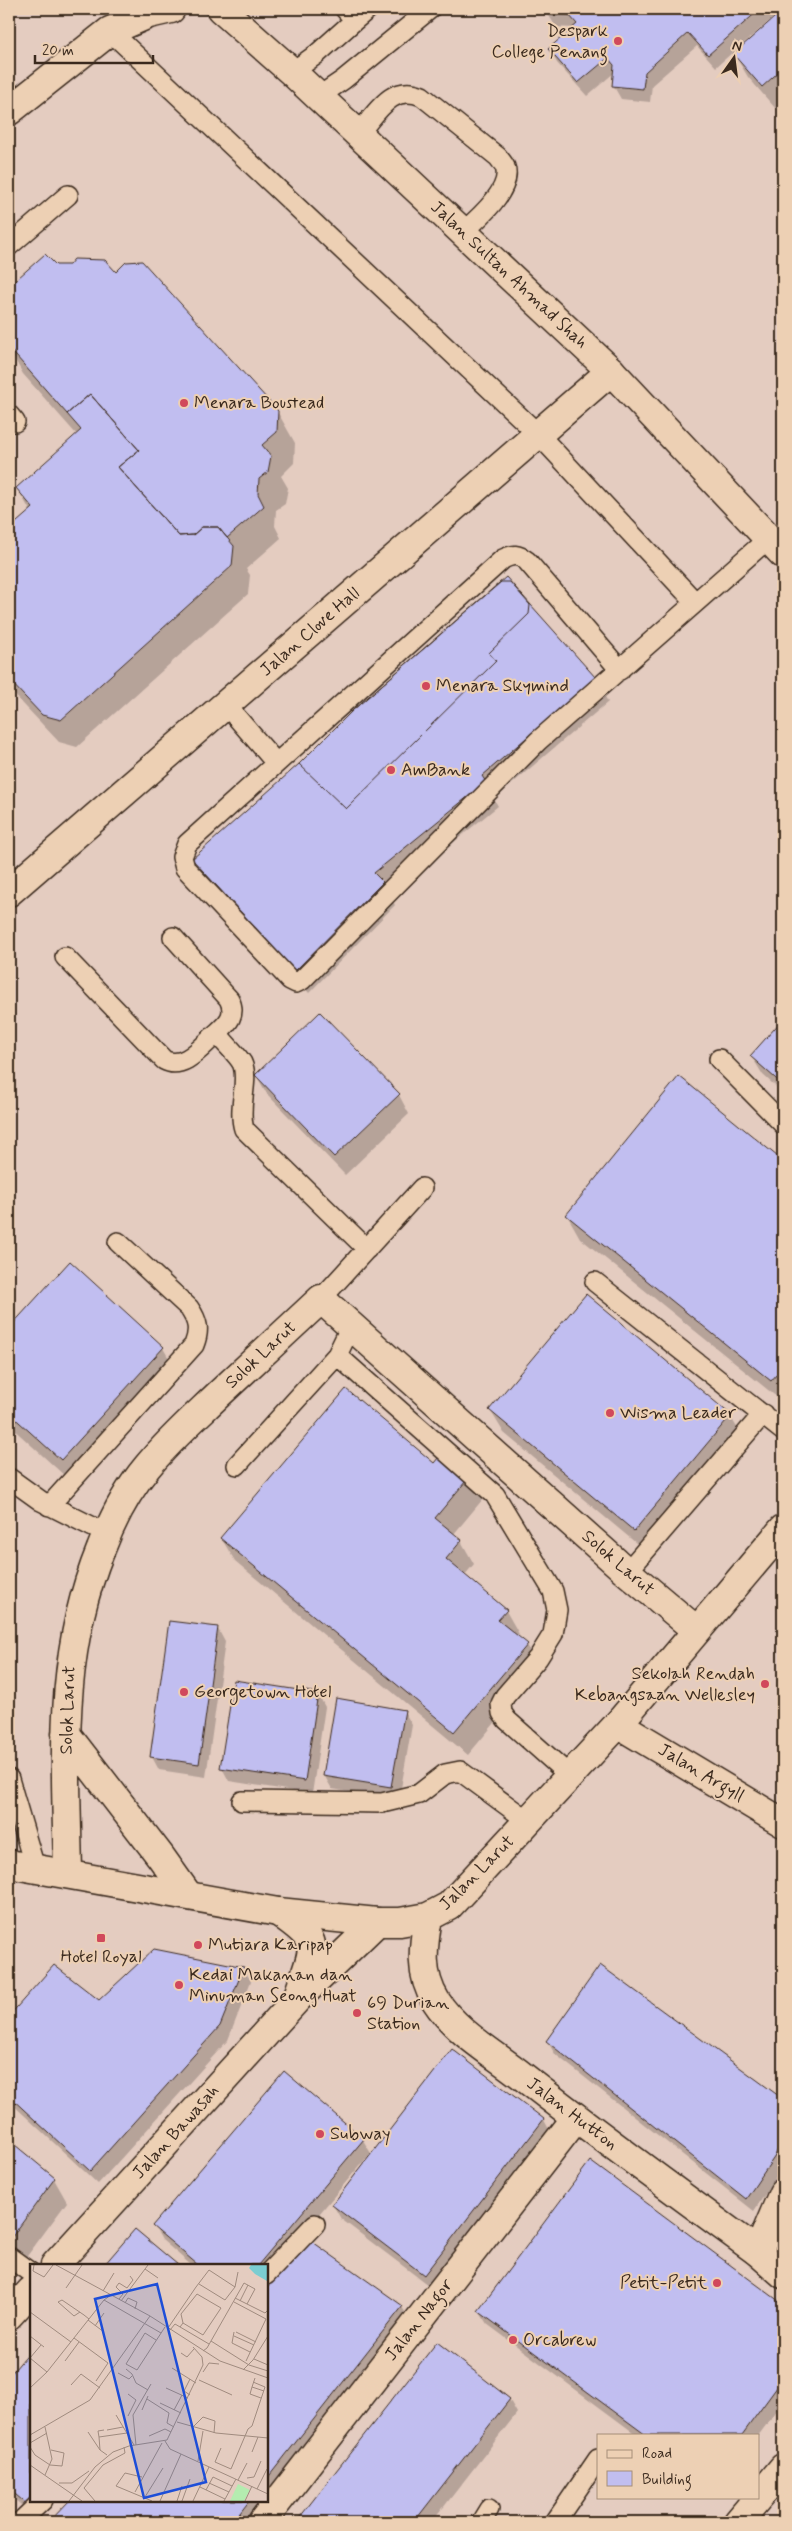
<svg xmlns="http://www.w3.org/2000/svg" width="792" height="2531" viewBox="0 0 792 2531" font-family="Mynerve,sans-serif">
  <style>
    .shadow { fill: #0003 }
    .building { fill: #c1bef0; stroke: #3b2a1e }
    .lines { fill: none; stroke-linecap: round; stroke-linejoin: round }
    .service-casing { stroke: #3b2a1e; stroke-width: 22 }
    .minor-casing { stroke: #3b2a1e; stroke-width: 31 }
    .tertiary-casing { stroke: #3b2a1e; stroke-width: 31 }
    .secondary-casing { stroke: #3b2a1e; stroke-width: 31 }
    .service { stroke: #edd0b4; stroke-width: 19 }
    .minor { stroke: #edd0b4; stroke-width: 28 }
    .tertiary { stroke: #edd0b4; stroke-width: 28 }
    .secondary { stroke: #edd0b4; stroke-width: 28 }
    .poi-dot { fill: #d1495b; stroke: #edd0b4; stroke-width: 2 }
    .labels { text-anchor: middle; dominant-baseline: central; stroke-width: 4; stroke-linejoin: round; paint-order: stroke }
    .poi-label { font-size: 18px; fill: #3b2a1e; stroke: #edd0b4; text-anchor: start }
    .street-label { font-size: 18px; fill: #3b2a1e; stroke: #edd0b4 }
    .inset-road { fill: none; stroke: #a08b7f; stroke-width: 1 }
    .view { fill: #1d4ed8; fill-opacity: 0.15; stroke: #1d4ed8; stroke-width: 2.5 }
    .inset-edge { fill: none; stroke: #3b2a1e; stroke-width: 2.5 }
  </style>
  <rect width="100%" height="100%" fill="#e4ccc0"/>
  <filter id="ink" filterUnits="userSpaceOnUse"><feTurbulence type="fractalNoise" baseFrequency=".02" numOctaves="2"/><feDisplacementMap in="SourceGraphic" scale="10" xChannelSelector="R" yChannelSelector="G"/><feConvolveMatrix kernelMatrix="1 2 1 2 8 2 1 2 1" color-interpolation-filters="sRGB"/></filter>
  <g filter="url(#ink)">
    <!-- shadow -->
    <path class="shadow" d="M548 9H783L737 49 738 51 783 12V102L776 109 748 77 733 52 716 67 697 46 652 85 650 102 621 99 613 85 615 72 587 96 557 63 550 49 574 28 556 27 548 14Z
      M45 256 55 267 116 273 277 411 295 443 294 463 281 476 288 488 285 504 276 510 275 526 281 538 246 569 250 575 248 594 77 747 59 742 9 689V531L31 512 17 488 77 435 23 374 9 349V320L14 315 9 307V287Z
      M595 679 608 702 494 799 498 806 389 895 395 905 309 993 207 882 194 859Z
      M783 1021V1093L763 1075 752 1057Z
      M256 1075 399 1095 409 1114 345 1175 267 1094Z
      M679 1078 783 1162V1402L580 1238 567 1215Z
      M70 1263 163 1348 179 1376 77 1487 9 1425V1329Z
      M586 1296 730 1416 744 1439 648 1553 504 1433 490 1410Z
      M434 1464 470 1476 483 1499 453 1535 461 1541 474 1564 464 1576 506 1611 519 1634 517 1636 527 1645 541 1668 468 1755 235 1561 221 1538Z
      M218 1629 225 1642 206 1777 159 1770 152 1757Z
      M318 1694 325 1707 312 1794 229 1781 222 1768Z
      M404 1711 412 1725 399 1800 332 1789 324 1775Z
      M601 1966 783 2101V2167L754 2211 555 2054 547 2041Z
      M54 1967 99 2002 243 1968 251 1981 228 2040 98 2184 9 2101V2018Z
      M453 2051 544 2120 551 2133 432 2288 341 2219 333 2205 370 2158 368 2156 266 2277V2265H191L162 2240 154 2226 363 2140 372 2155Z
      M9 2142 54 2179 67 2202 19 2267 9 2259Z
      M590 2163 783 2306V2402L758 2436 637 2435 487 2324 479 2311Z
      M266 2289 402 2307 410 2320 251 2522H50L71 2500H266Z
      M437 2344 509 2399 517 2413 432 2522H298Z
      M31 2352V2500H53L37 2518 9 2495V2378Z"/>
    <!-- building -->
    <path class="building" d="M547 9H760L708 55 688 33 645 72 643 89 612 86 614 65 608 58 578 83 548 49 577 24 569 15 547 14Z
      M783 10V68L762 87 733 54Z
      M45 254 56 265H69L74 259 105 260 116 272 126 262 142 261 278 411 277 432 262 445 271 456 268 472 259 479 258 494 264 506 227 538 218 527H202L193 535 179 536 118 467 139 450 90 394 67 414 9 348V318L12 315 9 304V286Z
      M90 394 139 450 118 467 179 536 193 535 202 527H218L234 546 232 566 61 720 42 715 9 680V529L33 508 16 488 81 430 67 414Z
      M506 577 596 678 482 776 486 782 374 873 383 882 295 971 192 859 299 764 353 710Z
      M501 582H510L530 605 529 614 489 653 496 661 346 809 299 764 353 710Z
      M320 1012 400 1094 334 1157 255 1075Z
      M783 1019V1085L750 1056Z
      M679 1076 783 1161V1367L771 1381 566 1215Z
      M70 1261 164 1347 61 1460 9 1413V1328Z
      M586 1294 731 1415 634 1531 489 1410Z
      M346 1389 434 1463 443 1452 471 1475 435 1518 462 1540 446 1559 507 1610 498 1620 528 1644 454 1732 220 1538Z
      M169 1621 218 1627 199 1764 150 1757Z
      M234 1680 318 1693 305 1781 220 1768Z
      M336 1698 405 1710 391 1787 323 1776Z
      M154 1949 244 1967 220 2026 90 2171 9 2096V2016L54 1965 99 2000Z
      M600 1965 783 2099V2137L775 2156 746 2199 546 2041Z
      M452 2049 544 2119 424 2275 332 2205Z
      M284 2071 364 2139 258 2265H198L152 2226Z
      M9 2140 55 2178 9 2241Z
      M590 2161 783 2304V2379L742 2435H646L478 2311Z
      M135 2229 178 2265H104Z
      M310 2240 403 2306 266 2480V2287Z
      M437 2342 510 2399 414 2522H296Z
      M31 2350V2500L29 2506 9 2489V2376Z
      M70 2500H250L233 2522H49Z"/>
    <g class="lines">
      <!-- service casing -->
      <g class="service-casing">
        <path id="service" d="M355 20 368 9
          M110 31 539 435 695 602
          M292 72 317 54 355 20 345 9
          M318 97 343 80 430 9
          M358 134C377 113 391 83 422 96L498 157C500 160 504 164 505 167 513 189 478 219 463 232
          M9 246 68 195
          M9 415 15 422
          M620 670 527 561C518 554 513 554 503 559L187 844 182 857 185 868 290 980 296 983 302 980 538 741 769 538
          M226 705 276 763
          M173 937 229 999C237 1015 228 1023 217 1033 224 1043 236 1053 242 1063 250 1080 237 1107 244 1129L367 1249
          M65 957 164 1060C184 1071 202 1046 217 1033
          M719 1059 783 1124
          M595 1282 783 1431
          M321 1299 422 1188
          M337 1355 495 1495 553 1591 557 1610 553 1634 538 1658 505 1696 501 1704 502 1713 507 1720 570 1776
          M237 1465 337 1355 351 1326
          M9 1478 41 1501 107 1534
          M49 1506 194 1345C200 1330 198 1321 189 1308L118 1242
          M627 1572 763 1414
          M9 1779 35 1868
          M242 1801 382 1803 419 1794 445 1774 460 1771 528 1821
          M9 2257 31 2273
          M266 2275 315 2224
          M20 2522 43 2500
          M481 2522 489 2509
          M555 2522 598 2459"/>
      </g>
      <!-- minor casing -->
      <g class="minor-casing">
        <path id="minor" d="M9 111 110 31 149 14 171 9
          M9 892 611 371
          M66 1734 161 1857 188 1895
          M68 1873C66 1761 57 1656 101 1549 112 1520 127 1491 147 1467 169 1440 194 1418 219 1394 253 1362 287 1331 321 1299L627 1572 696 1630
          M278 1912C323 1943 315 1944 299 1993
          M758 2252 783 2193
          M55 2265 297 1999 377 1922
          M9 2315 31 2291
          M262 2522 576 2118
          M738 2522 783 2468"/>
      </g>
      <!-- tertiary casing -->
      <g class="tertiary-casing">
        <path id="tertiary" d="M618 1724 783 1823
          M428 1917C423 1947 419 1974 436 2001 456 2032 493 2053 521 2075 599 2136 679 2194 758 2252L783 2274"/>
      </g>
      <!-- secondary casing -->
      <g class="secondary-casing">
        <path id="secondary" d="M221 9 292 72 611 371 783 554
          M9 1864 278 1912 377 1922H400L428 1917 449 1906 618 1724 783 1529"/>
      </g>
      <!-- service -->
      <use href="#service" class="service"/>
      <!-- minor -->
      <use href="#minor" class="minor"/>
      <!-- tertiary -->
      <use href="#tertiary" class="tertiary"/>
      <!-- secondary -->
      <use href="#secondary" class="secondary"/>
    </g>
  </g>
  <!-- markers -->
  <g class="poi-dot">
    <circle cx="618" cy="41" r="5"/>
    <circle cx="184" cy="403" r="5"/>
    <circle cx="426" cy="686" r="5"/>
    <circle cx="391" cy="770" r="5"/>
    <circle cx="610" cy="1413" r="5"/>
    <circle cx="765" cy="1684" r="5"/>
    <circle cx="184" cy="1692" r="5"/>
    <rect x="96" y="1933" width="10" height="10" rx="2.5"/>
    <circle cx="198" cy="1945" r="5"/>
    <circle cx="179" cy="1985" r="5"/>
    <circle cx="357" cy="2013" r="5"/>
    <circle cx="320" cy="2134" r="5"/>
    <circle cx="717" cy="2283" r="5"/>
    <circle cx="513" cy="2340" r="5"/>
  </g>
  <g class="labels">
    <!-- poi labels -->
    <g class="poi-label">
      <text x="608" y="31" text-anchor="end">Despark<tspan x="608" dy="21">College Penang</tspan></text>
      <text x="194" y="403">Menara Boustead</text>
      <text x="436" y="686">Menara Skymind</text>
      <text x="401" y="770">AmBank</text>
      <text x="620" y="1413">Wisma Leader</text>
      <text x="755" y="1674" text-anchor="end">Sekolah Rendah<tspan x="755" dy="21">Kebangsaan Wellesley</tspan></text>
      <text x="194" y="1692">Georgetown Hotel</text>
      <text x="208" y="1945">Mutiara Karipap</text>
      <text x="101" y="1957" text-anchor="middle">Hotel Royal</text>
      <text x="189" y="1975">Kedai Makanan dan<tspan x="189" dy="21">Minuman Seong Huat</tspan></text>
      <text x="367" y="2003">69 Durian<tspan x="367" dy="21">Station</tspan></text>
      <text x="330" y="2134">Subway</text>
      <text x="707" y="2283" text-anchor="end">Petit-Petit</text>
      <text x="523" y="2340">Orcabrew</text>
    </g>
    <!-- street labels -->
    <g class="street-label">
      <text transform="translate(509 275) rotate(43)">Jalan Sultan Ahmad Shah</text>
      <text transform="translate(310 632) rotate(-41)">Jalan Clove Hall</text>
      <text transform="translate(261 1355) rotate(-43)">Solok Larut</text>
      <text transform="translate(618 1563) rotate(41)">Solok Larut</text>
      <text transform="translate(68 1710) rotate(-88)">Solok Larut</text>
      <text transform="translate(701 1773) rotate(31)">Jalan Argyll</text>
      <text transform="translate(477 1873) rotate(-45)">Jalan Larut</text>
      <text transform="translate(572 2114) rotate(37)">Jalan Hutton</text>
      <text transform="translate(176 2132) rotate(-48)">Jalan Bawasah</text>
      <text transform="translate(419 2320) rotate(-52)">Jalan Nagor</text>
    </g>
  </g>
  <!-- overview -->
  <g transform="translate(30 2264)">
    <rect width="238" height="238" fill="#e4ccc0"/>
    <path d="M208 220 220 226 214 237H200Z" fill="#b4ecb0"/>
    <path d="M221 1H237V17L225 10 219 4Z" fill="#7bcdd1"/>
    <path class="inset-road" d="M4 1 3 7 14 13 23 1M26 1 120 52 190 97 238 114M115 5 128 14M205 23 208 8M36 24 52 1M73 27 84 9M205 34 235 49 238 46M89 35 93 30 86 23 89 19 97 24 103 16 100 12M74 36 131 69M91 37 118 1M210 37 218 21M204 38 236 55 216 97M95 39 98 34 107 38 105 45M0 48 41 78M50 48 44 52 28 38 32 36 54 51 59 55M58 56 74 68M65 62 74 49M150 63 153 59 151 50 167 30 191 44 173 71 153 59M138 64 166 23 179 6 205 23 195 36 169 20M140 66 145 60 179 80M204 68 202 79 220 88M206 68 226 78M0 72 14 83M204 72 224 81M44 74 78 99 66 117M126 76 115 69 96 100 107 106 135 63M181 77 219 101 238 107M11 81 0 94 17 108M173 87 177 84 214 19 225 25 217 40M151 89 157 93 164 85M224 95 238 101M35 97 49 78M142 104 166 119M96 105 102 110 106 119 118 126M213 106 223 96 238 72M173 108 179 99 189 100M88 109 99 115 102 112M225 114 222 123 234 127M160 115 154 127 160 131M169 116 202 131M41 121 51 110 70 124M222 123 220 130 231 134M0 124 17 108 74 36 81 31M136 124 158 134M117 135 139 149 137 159 144 163M130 139 151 149M112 146 118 132M144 146 152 131M86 151 104 181M98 152 106 136 98 130M147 158 186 169 238 174M15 163 22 195 15 211M163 163 173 153 185 157 184 169M74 166 68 167 69 173 97 169M77 166 93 163M58 168 70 186M0 171 60 136 120 52M119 172 135 165 141 168M69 173 70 186 77 191M135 177 140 185 238 230M0 179 17 169M106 181 103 151 121 120M0 183 5 191 20 201 32 202 34 189 21 186M191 184 185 198 201 205 218 165 222 162 235 123 223 118M222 188 228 173M168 197 173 167M0 201 52 237M112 213 95 209 86 222 122 237M217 214 224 213 231 197M208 216 217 199M29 219H42L59 207M179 219 199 228M170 223 195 235M227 225 237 205M176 226 183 213 202 222M105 228 132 179M115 233 133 204M39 237 65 203 83 188 99 182 137 176 173 101 172 93 163 83M65 237 54 224 73 201 95 189 94 183M130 237 151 190M147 237 152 222M152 237 160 215M163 237 179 203M194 237 206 215M215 237 222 222"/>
    <path class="view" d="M127 20 176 218 114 234 65 35Z"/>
    <rect width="238" height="238" class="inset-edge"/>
  </g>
  <!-- margin -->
  <rect width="792" height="2531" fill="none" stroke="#edd0b4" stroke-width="30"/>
  <rect x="15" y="15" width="762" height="2501" fill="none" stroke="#3b2a1e" stroke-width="2" filter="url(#ink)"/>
  <!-- legend -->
  <rect x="597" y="2434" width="162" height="65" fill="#edd0b4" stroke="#a68e78"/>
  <rect x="607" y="2450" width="25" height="8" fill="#edd0b4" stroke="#a68e78"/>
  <text x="642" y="2458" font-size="15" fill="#3b2a1e">Road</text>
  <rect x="607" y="2471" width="25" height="15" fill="#c1bef0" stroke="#a68e78"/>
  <text x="642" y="2484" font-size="15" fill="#3b2a1e">Building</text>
  <!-- north arrow -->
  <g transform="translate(734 58) rotate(14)" stroke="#edd0b4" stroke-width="4" paint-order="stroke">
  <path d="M0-4L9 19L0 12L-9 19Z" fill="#3b2a1e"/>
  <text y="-8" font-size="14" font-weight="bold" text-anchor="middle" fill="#3b2a1e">N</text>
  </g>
  <!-- scale -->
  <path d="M35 55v8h118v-8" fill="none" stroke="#3b2a1e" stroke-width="2.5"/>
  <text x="42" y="55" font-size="15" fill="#3b2a1e" stroke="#edd0b4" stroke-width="4" paint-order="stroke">20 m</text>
</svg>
